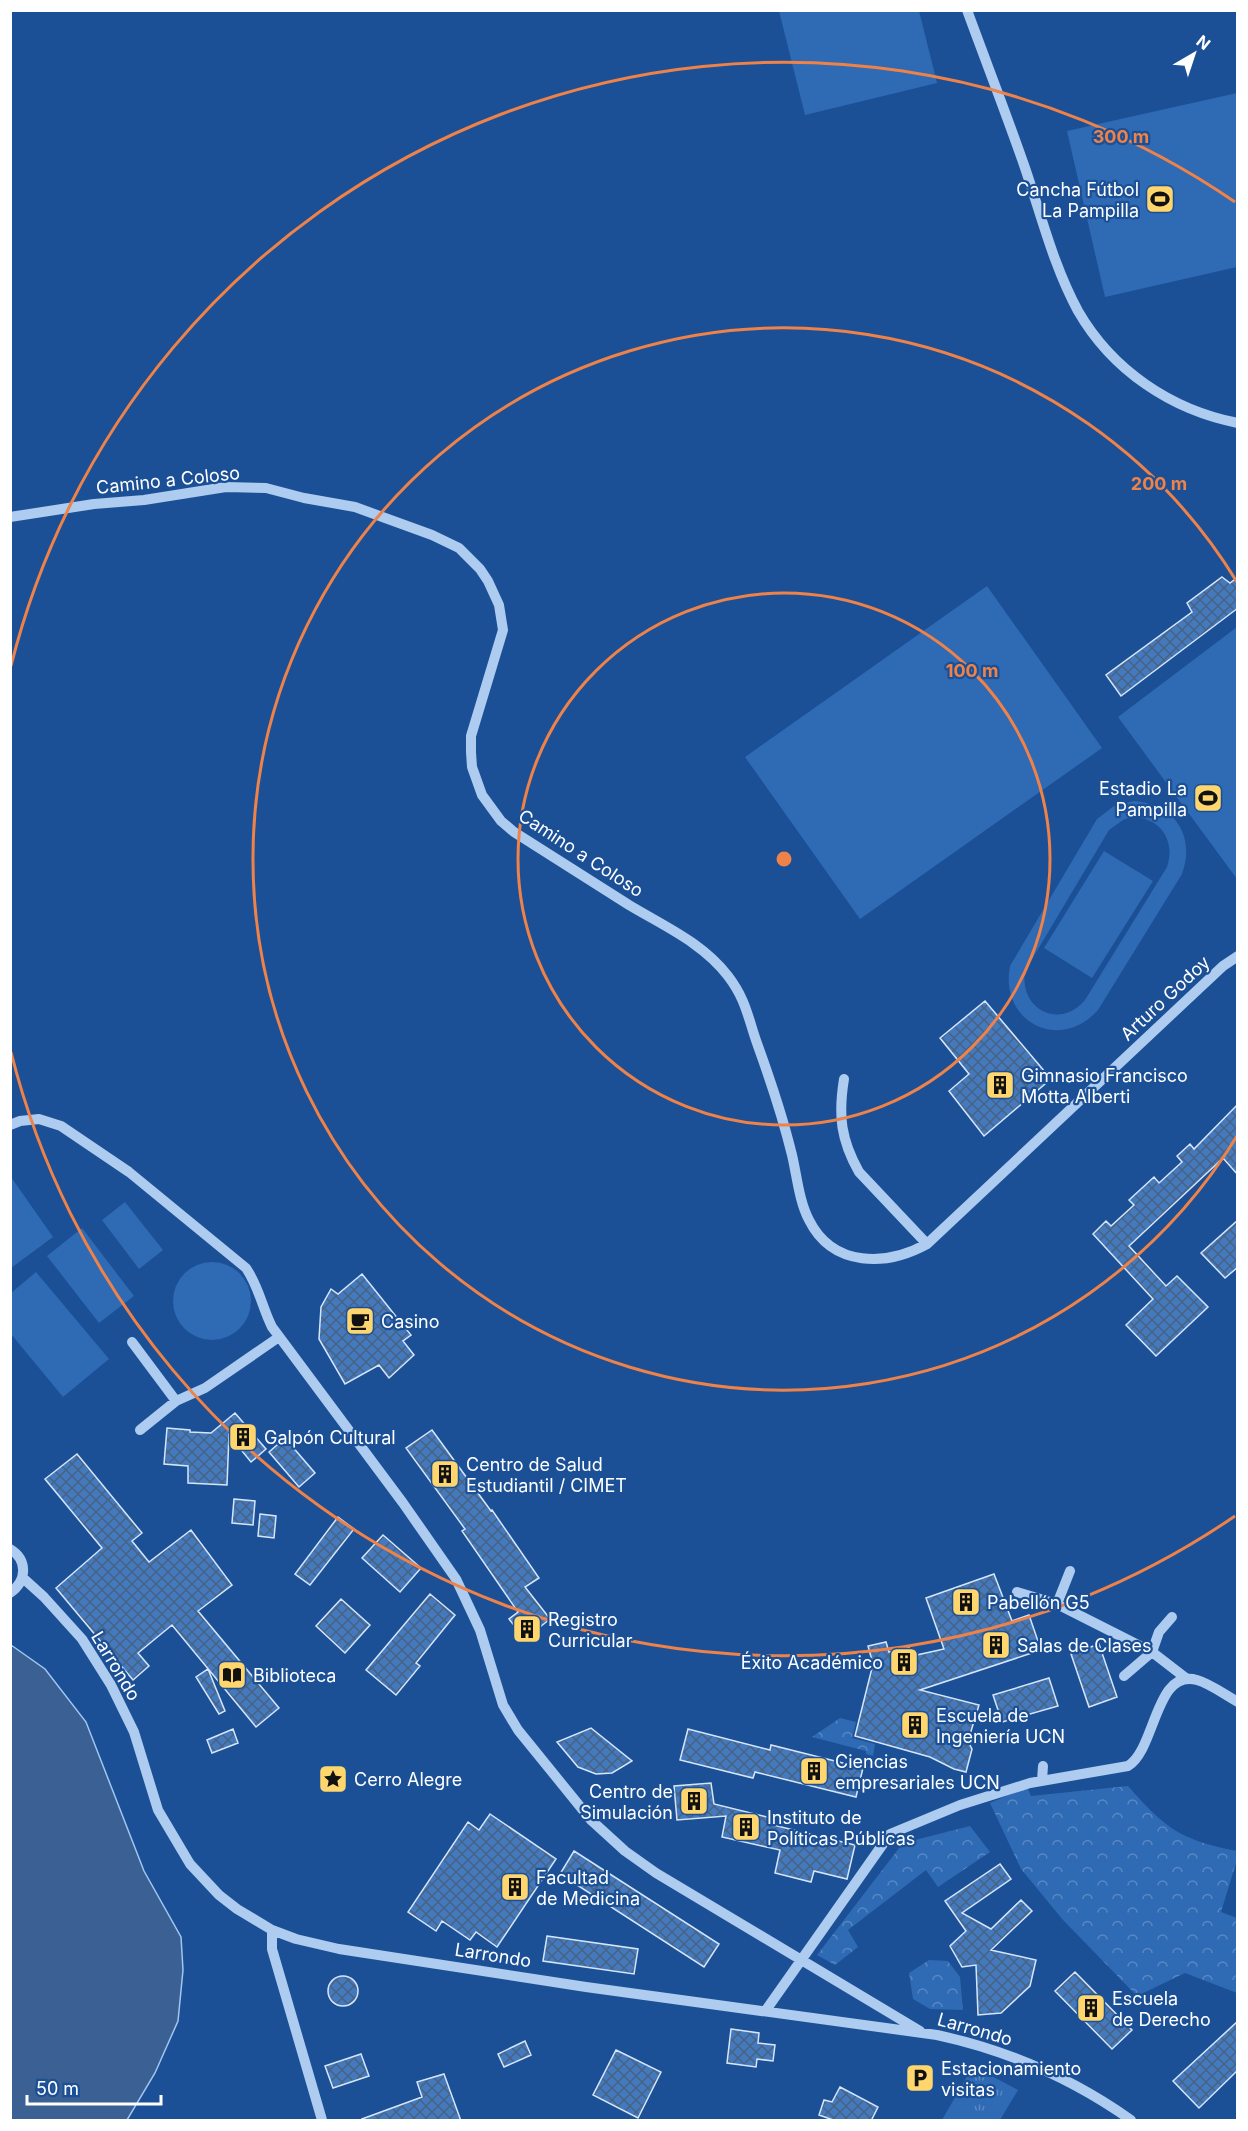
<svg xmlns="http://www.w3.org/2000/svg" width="1248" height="2131" viewBox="0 0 1248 2131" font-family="Inter,sans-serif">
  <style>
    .grass { fill: url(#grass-tufts) }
    .forest { fill: url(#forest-crowns) }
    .park { fill: #2f6ab4; fill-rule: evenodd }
    .water { fill: #3b6093; stroke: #a1c6f1; stroke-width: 1.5 }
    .building { fill: url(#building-cross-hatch); stroke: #d5e6fb; stroke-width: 1.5 }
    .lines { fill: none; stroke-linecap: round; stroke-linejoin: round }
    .minor { stroke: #aecbf0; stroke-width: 10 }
    .ring { fill: none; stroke: #ee8249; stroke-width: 3 }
    .labels { text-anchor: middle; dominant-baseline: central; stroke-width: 4.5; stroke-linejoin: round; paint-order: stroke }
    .poi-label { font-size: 18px; fill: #fff; stroke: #1b5096; text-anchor: start }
    .street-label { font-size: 18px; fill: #fff; stroke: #1b5096 }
    .centre { fill: #ee8249; stroke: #1b5096; stroke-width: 3 }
    .ring-label { font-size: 18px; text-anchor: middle; font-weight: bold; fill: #ee8249; stroke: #1b5096; stroke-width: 4.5; stroke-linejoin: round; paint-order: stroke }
  </style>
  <defs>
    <pattern id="grass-tufts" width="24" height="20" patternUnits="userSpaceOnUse" patternTransform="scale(1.5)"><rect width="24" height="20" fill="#2f6ab4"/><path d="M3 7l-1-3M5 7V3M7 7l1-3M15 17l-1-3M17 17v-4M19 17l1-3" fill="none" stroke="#5988c3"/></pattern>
    <pattern id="forest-crowns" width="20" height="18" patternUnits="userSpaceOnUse" patternTransform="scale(1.5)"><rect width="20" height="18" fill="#2f6ab4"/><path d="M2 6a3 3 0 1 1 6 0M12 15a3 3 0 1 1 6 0" fill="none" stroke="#5988c3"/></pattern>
    <pattern id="building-cross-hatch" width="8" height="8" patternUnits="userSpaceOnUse" patternTransform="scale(1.5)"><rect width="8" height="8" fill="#4479bd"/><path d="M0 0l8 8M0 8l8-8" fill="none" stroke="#486284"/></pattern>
  </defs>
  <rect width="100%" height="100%" fill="#1b5096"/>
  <!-- grass -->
  <path class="grass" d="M973 2066 1018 2090 1000 2120H942Z"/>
  <!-- forest -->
  <path class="forest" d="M840 1718 856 1722 852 1738 875 1744 873 1756 866 1754V1751L812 1737Z
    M1128 1786C1166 1829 1181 1840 1237 1851V1860L1221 1912 1237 1918V1993L1185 1973 1137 1996 1063 1920 1021 1869 990 1803 1027 1787 1031 1796Z
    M970 1826 990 1852 938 1887 926 1870 848 1930 858 1947 835 1965 817 1955 903 1843Z
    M929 1960 948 1961 960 1977 963 2010 930 2009 913 1999 909 1973Z"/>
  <!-- park -->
  <path class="park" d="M779 11H919L937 83 805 115Z
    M1237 93V267L1105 297 1067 131Z
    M987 586 1102 748 860 919 745 757Z
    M1237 627V879L1118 717Z
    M1134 801C1174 804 1196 835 1182 874L1098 1010C1060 1053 999 1022 1010 966L1097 819 1114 806ZM1131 817C1160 817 1176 840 1167 867L1085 1000C1060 1030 1019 1010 1025 971L1109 830 1123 820Z
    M1104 851 1153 881 1092 978 1044 948Z
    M11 1177 53 1237 11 1268H10Z
    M125 1202 163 1250 139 1269 102 1220Z
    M82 1228 134 1296 99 1323 47 1256Z
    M173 1301a39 39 0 1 1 78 0a39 39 0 1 1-78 0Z
    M36 1272 109 1359 63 1397 11 1334V1293Z"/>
  <!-- water -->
  <path class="water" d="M11 1645 45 1669 86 1722 144 1871 181 1937 183 1970 178 2021 155 2073 127 2120H11Z"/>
  <!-- building -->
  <path class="building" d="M1222 577 1230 583 1238 577V608L1121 696 1106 675 1192 612 1187 603Z
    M985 1001 1051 1079 984 1136 949 1091 969 1074 940 1038Z
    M1238 1104V1175L1223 1158 1129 1246 1166 1286 1177 1276 1208 1307 1156 1356 1126 1325 1153 1299 1093 1234 1106 1221 1111 1226 1134 1205 1129 1200 1154 1177 1159 1183 1182 1162 1177 1156 1190 1144 1194 1149Z
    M1238 1220V1267L1225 1278 1201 1253Z
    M362 1274 411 1335 403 1341 414 1355 389 1378 379 1365 345 1384 319 1339 321 1307 331 1289 338 1294Z
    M235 1413 266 1449 251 1462 229 1435 227 1485 188 1483V1466L164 1464 167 1428 190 1430V1432L211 1433Z
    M432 1430 491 1511 492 1510 539 1578 525 1587 550 1619 525 1639 509 1619 518 1612 462 1531 465 1529 406 1448Z
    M285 1438 315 1473 299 1487 269 1452Z
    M77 1454 142 1533 132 1541 149 1562 191 1530 232 1585 198 1611 279 1708 256 1727 172 1625 138 1653 149 1666 133 1680 56 1588 102 1548 45 1479Z
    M234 1499 255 1501 253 1525 232 1523Z
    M260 1514 276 1516 274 1538 258 1536Z
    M338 1517 354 1529 310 1585 295 1574Z
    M383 1535 421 1568 400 1592 362 1558Z
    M994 1574 1012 1621 1029 1615 1041 1650 920 1690 979 1705 968 1741 972 1749 966 1772 954 1769 930 1757 855 1736 873 1664 868 1646 886 1642 889 1652 909 1647 912 1656 944 1649 926 1598Z
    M430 1594 455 1615 416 1663 420 1666 396 1695 366 1670Z
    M341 1599 370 1625 345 1653 316 1626Z
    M1099 1644 1117 1697 1089 1707 1071 1654Z
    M208 1669 225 1711 219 1714 196 1677Z
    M1049 1678 1058 1706 1002 1722 993 1695Z
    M591 1728 632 1761 612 1773 596 1774 578 1767 557 1742Z
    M233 1729 238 1743 212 1753 207 1740Z
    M688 1729 770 1750 771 1745 863 1768 856 1797 755 1772 753 1778 680 1760Z
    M711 1783 714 1804 771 1818 769 1824 855 1845 847 1879 814 1871 811 1882 775 1873 780 1850 722 1837 726 1816 677 1820 674 1786Z
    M490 1814 556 1859 497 1947 476 1932 470 1940 442 1921 436 1931 408 1912 468 1822 479 1830Z
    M574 1851 719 1944 704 1967 560 1874Z
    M1000 1864 1011 1879 962 1913 991 1929 1021 1900 1032 1911 991 1950 1036 1960 1030 1986 1001 2013 978 2015 976 1965 962 1967 950 1946 966 1931 945 1901Z
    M547 1936 638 1949 634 1974 543 1961Z
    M1075 1972 1132 2030 1112 2049 1055 1991Z
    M328 1991a15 15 0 1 1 30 0a15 15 0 1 1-30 0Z
    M1238 2021V2070L1199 2108 1173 2081Z
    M731 2029 759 2033 758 2043 775 2045 773 2061 757 2059 756 2067 727 2063Z
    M525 2041 531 2055 504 2067 498 2054Z
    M616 2050 661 2072 638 2118 593 2095Z
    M361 2054 369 2076 333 2088 325 2066Z
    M444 2074 461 2121H363L362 2119 422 2097 417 2082Z
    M840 2087 878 2107 871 2121H836L819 2115 824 2100 832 2102Z"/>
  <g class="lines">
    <!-- minor -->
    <path class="minor" d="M967 10C986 62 1006 113 1024 165 1041 214 1053 265 1078 311 1112 370 1171 410 1238 423
      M10 517 94 504 144 500 226 487 266 488 304 498 355 507 432 535 459 548 480 569 488 581 499 605 503 630 471 736V752L472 767 482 795 501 821 514 832C552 856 591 881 629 905 664 926 703 943 728 976 747 1001 748 1019 758 1046 771 1082 783 1118 792 1155 797 1176 799 1201 809 1220 833 1268 887 1266 927 1244L1223 966 1238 956
      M844 1079C838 1116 841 1140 859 1172L927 1244
      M10 1125 20 1121 39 1119 61 1126 129 1172 246 1268C259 1287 262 1307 272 1327L403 1503 456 1579 480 1630 503 1705 518 1730 591 1820 625 1851 656 1873 920 2031
      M132 1342 176 1401 205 1388 279 1337
      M140 1430 176 1401
      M10 1549C28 1560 27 1581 10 1593
      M23 1578 44 1597 82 1639 111 1685 134 1732 158 1810 190 1864 219 1895 237 1909 272 1930 296 1939 339 1949 586 1987 937 2035C1007 2050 1073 2079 1131 2120
      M1017 1592 1057 1604 1152 1652 1187 1679
      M1057 1604 1070 1571
      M1124 1676 1152 1652 1159 1632 1172 1617
      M1042 1780 1043 1766
      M272 1930V1949L322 2120
      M766 2010 890 1834 960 1805 1030 1783 1128 1766C1156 1749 1155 1668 1197 1680 1211 1684 1225 1695 1238 1702"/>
  </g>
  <!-- distance rings -->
  <g class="ring">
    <circle cx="784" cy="859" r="266"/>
    <path d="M1237 1136A531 531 0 1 1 1237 582"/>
    <path d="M1235 1516A797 797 0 0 1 11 1052M11 666A797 797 0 0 1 1235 202"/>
  </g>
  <!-- icons -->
  <defs>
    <g id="stadium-square" transform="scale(1.5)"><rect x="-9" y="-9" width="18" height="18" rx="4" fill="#ffd66d" stroke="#1b5096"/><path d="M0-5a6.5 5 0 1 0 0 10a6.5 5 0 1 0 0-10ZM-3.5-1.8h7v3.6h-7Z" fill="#111"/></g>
    <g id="building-square" transform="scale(1.5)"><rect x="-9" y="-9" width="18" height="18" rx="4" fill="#ffd66d" stroke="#1b5096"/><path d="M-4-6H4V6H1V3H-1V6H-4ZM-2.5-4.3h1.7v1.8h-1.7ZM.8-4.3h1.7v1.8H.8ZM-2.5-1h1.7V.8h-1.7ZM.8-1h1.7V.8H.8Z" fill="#111"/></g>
    <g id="cafe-square" transform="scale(1.5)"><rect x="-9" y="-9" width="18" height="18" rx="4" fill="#ffd66d" stroke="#1b5096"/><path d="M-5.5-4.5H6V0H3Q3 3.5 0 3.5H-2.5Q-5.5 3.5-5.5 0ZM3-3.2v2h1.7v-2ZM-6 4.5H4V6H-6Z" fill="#111"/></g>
    <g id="library-square" transform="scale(1.5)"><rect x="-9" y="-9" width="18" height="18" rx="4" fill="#ffd66d" stroke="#1b5096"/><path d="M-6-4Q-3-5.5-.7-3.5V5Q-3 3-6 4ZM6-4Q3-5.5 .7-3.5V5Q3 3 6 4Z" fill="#111"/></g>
    <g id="sight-square" transform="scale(1.5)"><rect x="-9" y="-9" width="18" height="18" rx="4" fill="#ffd66d" stroke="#1b5096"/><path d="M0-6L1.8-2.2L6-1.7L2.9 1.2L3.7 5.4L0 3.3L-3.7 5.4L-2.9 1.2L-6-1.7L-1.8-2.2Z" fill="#111"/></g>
    <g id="parking-square" transform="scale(1.5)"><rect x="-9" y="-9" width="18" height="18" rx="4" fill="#ffd66d" stroke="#1b5096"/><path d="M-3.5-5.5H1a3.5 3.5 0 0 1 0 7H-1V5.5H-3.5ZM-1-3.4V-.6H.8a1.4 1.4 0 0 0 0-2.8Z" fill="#111"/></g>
  </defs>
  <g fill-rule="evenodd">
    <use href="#stadium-square" x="1160" y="199"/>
    <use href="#stadium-square" x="1208" y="798"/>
    <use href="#building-square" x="1000" y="1085"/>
    <use href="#cafe-square" x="360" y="1321"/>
    <use href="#building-square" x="243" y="1437"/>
    <use href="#building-square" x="445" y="1474"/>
    <use href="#building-square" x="966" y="1602"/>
    <use href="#building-square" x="527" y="1629"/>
    <use href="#building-square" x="996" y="1645"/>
    <use href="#building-square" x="904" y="1662"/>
    <use href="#library-square" x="232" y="1675"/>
    <use href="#building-square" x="915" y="1725"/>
    <use href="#building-square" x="814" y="1771"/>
    <use href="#sight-square" x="333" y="1779"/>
    <use href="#building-square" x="694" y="1801"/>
    <use href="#building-square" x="746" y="1827"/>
    <use href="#building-square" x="515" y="1887"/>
    <use href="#building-square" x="1091" y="2008"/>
    <use href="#parking-square" x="920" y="2078"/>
  </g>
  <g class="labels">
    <!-- poi labels -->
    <g class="poi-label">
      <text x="1139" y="189" text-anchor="end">Cancha Fútbol<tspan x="1139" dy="21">La Pampilla</tspan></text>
      <text x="1187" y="788" text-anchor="end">Estadio La<tspan x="1187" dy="21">Pampilla</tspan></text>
      <text x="1021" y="1075">Gimnasio Francisco<tspan x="1021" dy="21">Motta Alberti</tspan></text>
      <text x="381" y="1321">Casino</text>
      <text x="264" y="1437">Galpón Cultural</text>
      <text x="466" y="1464">Centro de Salud<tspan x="466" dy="21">Estudiantil / CIMET</tspan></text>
      <text x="987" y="1602">Pabellón G5</text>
      <text x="548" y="1619">Registro<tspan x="548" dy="21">Curricular</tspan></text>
      <text x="1017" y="1645">Salas de Clases</text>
      <text x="883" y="1662" text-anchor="end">Éxito Académico</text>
      <text x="253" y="1675">Biblioteca</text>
      <text x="936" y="1715">Escuela de<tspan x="936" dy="21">Ingeniería UCN</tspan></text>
      <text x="835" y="1761">Ciencias<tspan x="835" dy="21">empresariales UCN</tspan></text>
      <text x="354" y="1779">Cerro Alegre</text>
      <text x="673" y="1791" text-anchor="end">Centro de<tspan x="673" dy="21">Simulación</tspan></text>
      <text x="767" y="1817">Instituto de<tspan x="767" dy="21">Políticas Públicas</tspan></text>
      <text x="536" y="1877">Facultad<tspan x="536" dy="21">de Medicina</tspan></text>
      <text x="1112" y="1998">Escuela<tspan x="1112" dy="21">de Derecho</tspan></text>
      <text x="941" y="2068">Estacionamiento<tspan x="941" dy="21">visitas</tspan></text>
    </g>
    <!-- street labels -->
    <g class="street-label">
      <text transform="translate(168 480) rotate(-6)">Camino a Coloso</text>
      <text transform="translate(581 853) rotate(33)">Camino a Coloso</text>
      <text transform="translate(1165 998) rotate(-43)">Arturo Godoy</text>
      <text transform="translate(116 1666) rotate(59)">Larrondo</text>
      <text transform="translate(493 1955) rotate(9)">Larrondo</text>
      <text transform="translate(975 2029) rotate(16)">Larrondo</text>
    </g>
  </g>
  <circle cx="784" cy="859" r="9" class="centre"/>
  <g class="ring-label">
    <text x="1121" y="143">300 m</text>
    <text x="1159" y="490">200 m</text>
    <text x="972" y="677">100 m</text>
  </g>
  <!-- border -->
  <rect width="1248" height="2131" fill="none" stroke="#ffffff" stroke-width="24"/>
  <!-- north arrow -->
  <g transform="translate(1194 54) rotate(39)" stroke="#1b5096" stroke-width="4.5" paint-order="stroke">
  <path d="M0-4.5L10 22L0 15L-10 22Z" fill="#ffffff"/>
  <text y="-9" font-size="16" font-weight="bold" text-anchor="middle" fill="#ffffff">N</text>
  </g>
  <!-- scale -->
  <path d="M27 2095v9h134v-9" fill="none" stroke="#ffffff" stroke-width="3"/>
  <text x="36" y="2095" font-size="18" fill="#ffffff" stroke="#1b5096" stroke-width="4.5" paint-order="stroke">50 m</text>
</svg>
